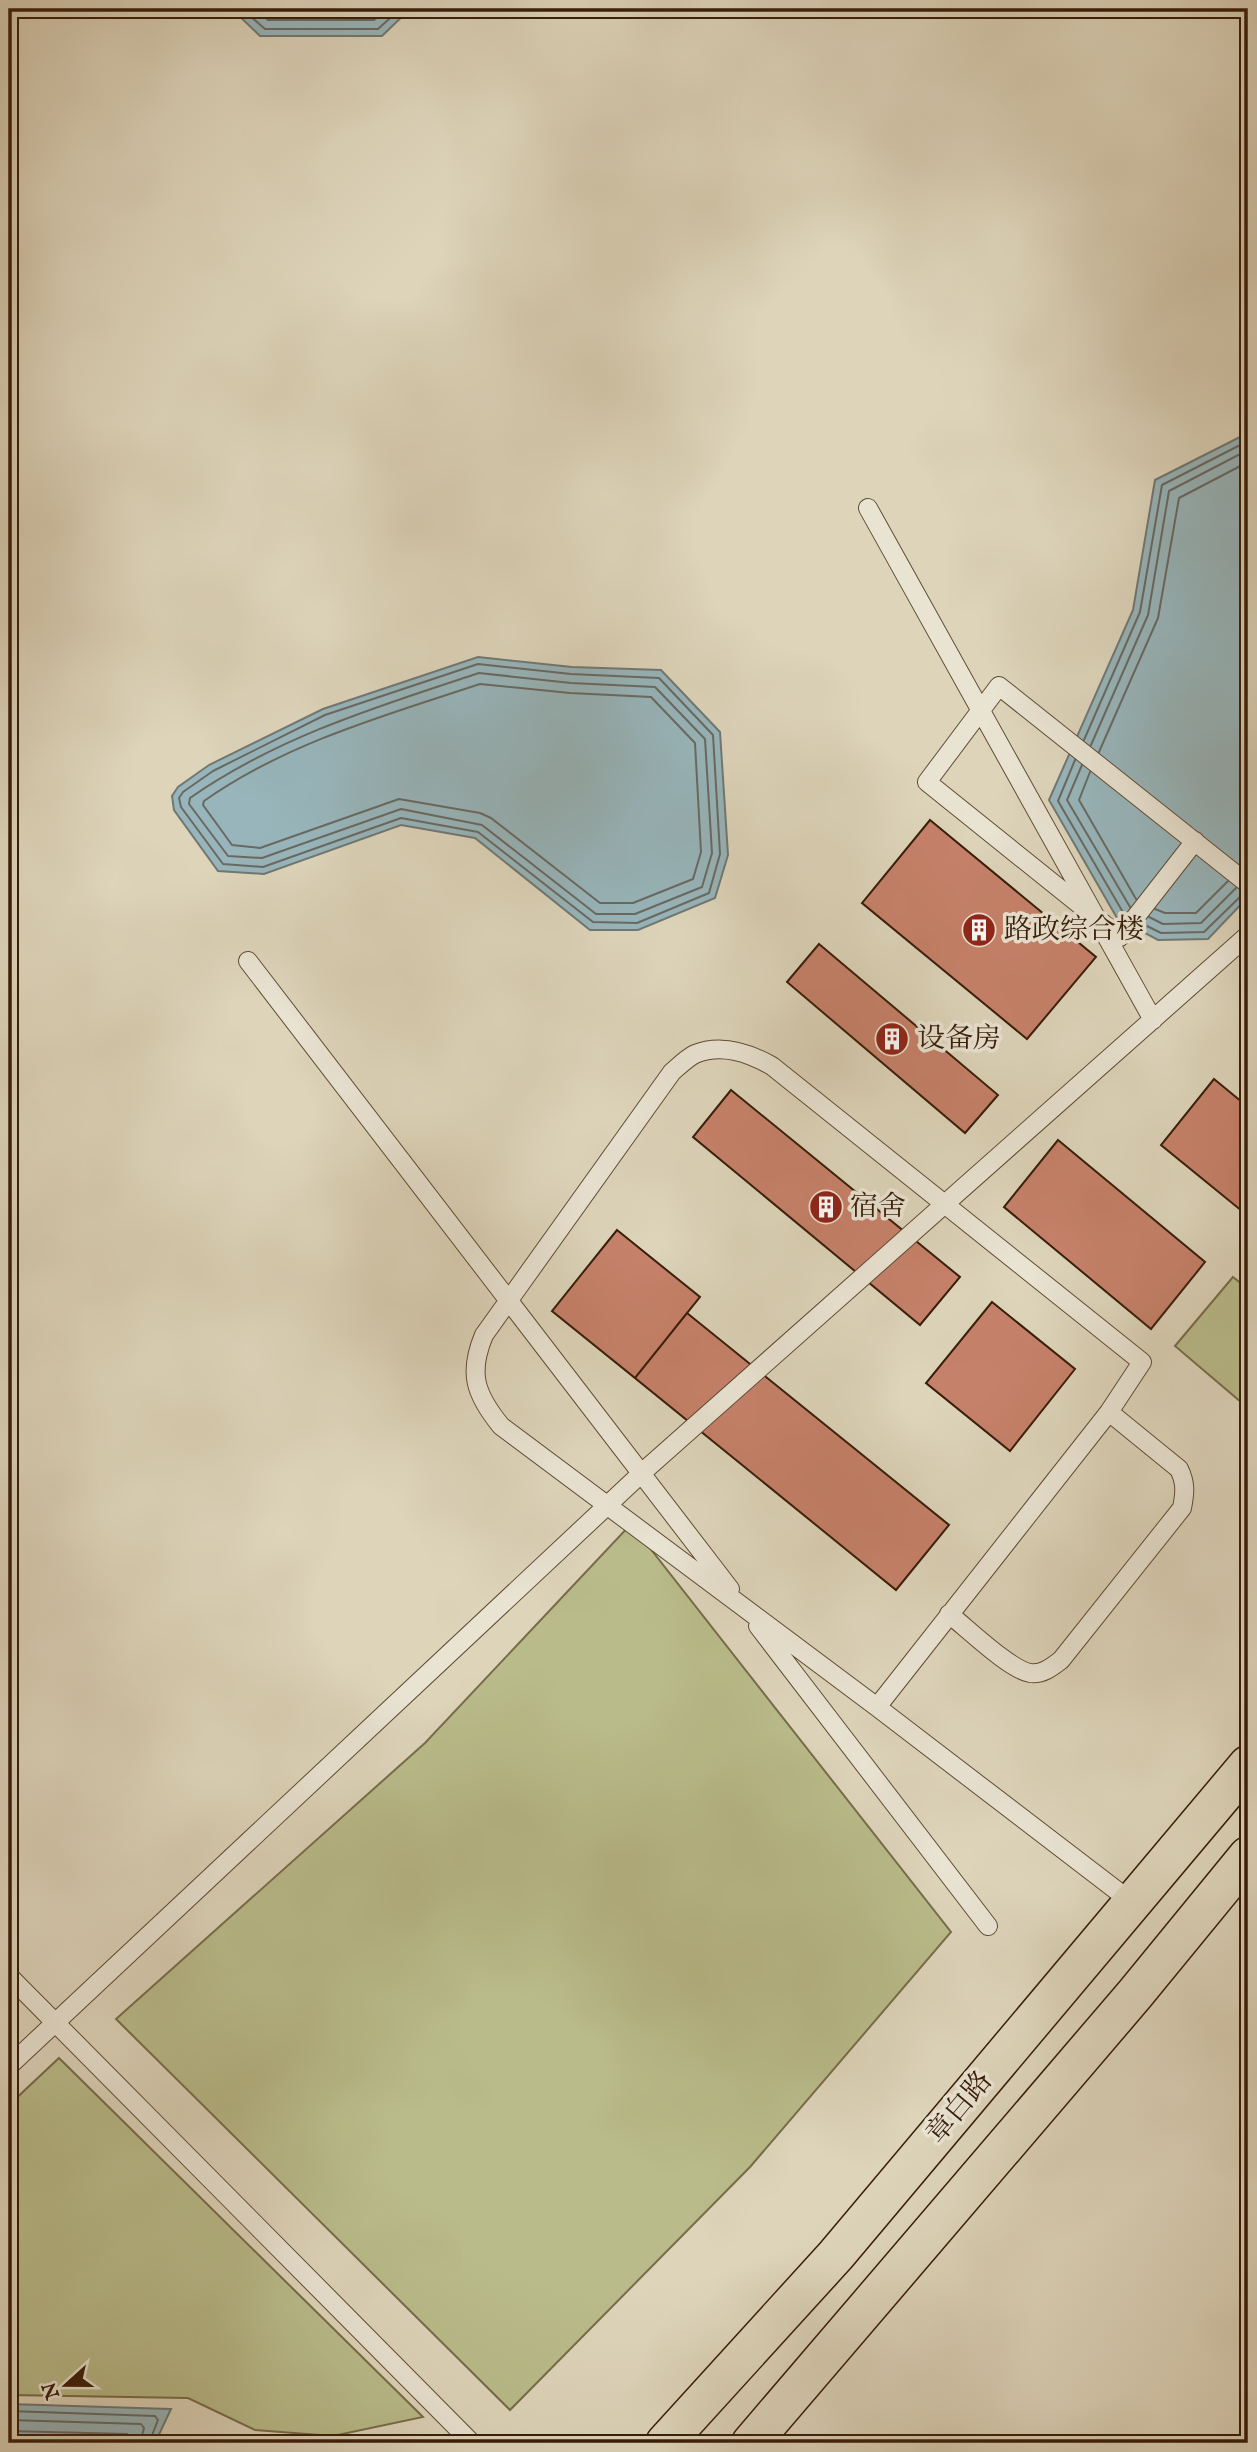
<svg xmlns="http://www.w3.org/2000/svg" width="1257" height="2452" viewBox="0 0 1257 2452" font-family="'IM FELL English','Noto Serif SC',serif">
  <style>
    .green { fill: #b9bb8a; stroke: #786c49; stroke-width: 2 }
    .water { fill: #97b5bb; stroke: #717873; stroke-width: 2 }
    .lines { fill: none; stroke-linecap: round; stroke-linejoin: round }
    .shore { stroke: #686962; stroke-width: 2 }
    .building { fill: #c6816a; stroke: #381d08; stroke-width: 2 }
    .lane-casing { stroke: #614b34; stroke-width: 20 }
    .highway-casing { stroke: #381d08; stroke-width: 41 }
    .lane { stroke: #e9e3d2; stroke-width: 18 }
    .highway { stroke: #ddd4ba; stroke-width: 38 }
    .labels { text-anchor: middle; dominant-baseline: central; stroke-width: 7; stroke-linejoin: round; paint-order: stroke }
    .poi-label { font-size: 28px; fill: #381d08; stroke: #e9e3d2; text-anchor: start }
    .street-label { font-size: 28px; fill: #381d08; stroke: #e9e3d2 }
  </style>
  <rect width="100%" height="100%" fill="#ddd4ba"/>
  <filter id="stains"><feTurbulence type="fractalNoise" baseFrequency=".00286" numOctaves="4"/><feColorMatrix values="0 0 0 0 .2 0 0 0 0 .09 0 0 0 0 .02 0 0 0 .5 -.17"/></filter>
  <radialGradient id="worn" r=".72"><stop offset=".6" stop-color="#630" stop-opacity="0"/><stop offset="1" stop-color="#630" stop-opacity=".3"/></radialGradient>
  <!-- green -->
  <path class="green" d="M1233 1277 1248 1289V1408L1175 1346Z
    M631 1524 951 1932 750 2167 510 2410 116 2019 425 1743Z
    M59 2058 423 2417 333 2436 255 2430 188 2398 9 2395V2105Z"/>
  <!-- water -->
  <path class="water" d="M232 9H410L382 36H260Z
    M1248 433V897L1208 939 1158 940 1117 918 1049 800 1133 610 1155 480Z
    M478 657 572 667 661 670 720 732 728 855 715 898 638 930H590L475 838 401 825 264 874 218 871 174 810 172 796 178 787 209 765 323 709Z
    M9 2404 170 2409H171L155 2443H9Z"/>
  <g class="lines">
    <!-- shore -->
    <path class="shore" d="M242 9 265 29H378L400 9
      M255 9 268 20H374L387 9
      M270 9H372
      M478 664 571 674 659 678 713 735 720 854 709 893 637 923 593 922 478 832 401 818 263 867 223 864 181 807 179 798 183 792 213 771 325 715Z
      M479 673 571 683 655 687 705 739 712 853 702 887 635 914H596L482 825 401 809 262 858 228 856 189 804 190 798C277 737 379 706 479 673Z
      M480 684 570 693 651 697 695 743 701 852 693 879 633 903H600L491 818 480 813 399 799 260 848 232 845 203 805 204 801C286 743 386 715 480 684Z
      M1084 740 1140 612 1162 485 1248 441
      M1091 745 1148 615 1169 491 1248 450
      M1099 752 1158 618 1179 498 1248 462
      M1075 760 1058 801 1124 914
      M1082 765 1067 800 1130 907
      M1090 772 1079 800 1136 899
      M1155 909 1165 913H1196L1228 881
      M1149 917 1163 924 1201 923 1236 888
      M1143 924 1161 933 1204 932 1244 893
      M9 2411 155 2416 158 2420 149 2443
      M9 2420 141 2424 144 2428 140 2443
      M9 2431 127 2434 130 2437V2443"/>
  </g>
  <!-- building -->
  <path class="building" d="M930 820 1096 957 1027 1039 862 903Z
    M819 944 998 1095 965 1133 787 982Z
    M1214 1079 1248 1107V1216L1161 1145Z
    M731 1090 960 1277 920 1325 693 1137Z
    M1058 1140 1205 1262 1151 1329 1004 1207Z
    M617 1230 700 1297 635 1378 552 1311Z
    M992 1302 1075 1369 1010 1451 926 1383Z
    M687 1313 949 1525 896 1590 635 1378Z"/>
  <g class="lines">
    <!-- lane casing -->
    <g class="lane-casing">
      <path id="lane" d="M868 508 1153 1020
        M1195 841 1120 937 927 782 999 686 1248 884
        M248 961 730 1589
        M949 1614C967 1628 1009 1669 1030 1673 1042 1675 1052 1667 1061 1660L1182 1508C1185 1493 1186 1483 1179 1469L1109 1412
        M758 1626 988 1926
        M877 1707 1109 1412 1142 1362 772 1066C749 1053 722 1043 695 1054 687 1058 679 1066 672 1072L484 1335C468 1373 475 1394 501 1426L877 1707 1133 1903
        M9 1976 472 2443
        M9 2066 645 1470 1248 935"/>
    </g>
    <!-- highway casing -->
    <g class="highway-casing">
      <path id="highway" d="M665 2443 836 2255 1248 1765
        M751 2443 1135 1994 1248 1856"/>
    </g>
    <!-- lane -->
    <use href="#lane" class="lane"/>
    <!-- highway -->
    <use href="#highway" class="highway"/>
  </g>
  <!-- icons -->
  <defs>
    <g id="building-disc" transform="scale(1.75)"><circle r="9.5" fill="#8f2418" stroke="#e9e3d2"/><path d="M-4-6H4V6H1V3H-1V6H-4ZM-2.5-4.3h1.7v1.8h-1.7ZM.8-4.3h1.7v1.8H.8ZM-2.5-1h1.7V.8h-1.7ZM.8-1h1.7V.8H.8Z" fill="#fff"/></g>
  </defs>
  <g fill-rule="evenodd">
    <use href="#building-disc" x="979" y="930"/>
    <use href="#building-disc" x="892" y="1039"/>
    <use href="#building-disc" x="826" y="1207"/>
  </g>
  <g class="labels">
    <!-- poi labels -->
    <g class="poi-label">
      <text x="1004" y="930">路政综合楼</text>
      <text x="917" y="1039">设备房</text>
      <text x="850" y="1207">宿舍</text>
    </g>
    <!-- street labels -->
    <g class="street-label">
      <text transform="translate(960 2108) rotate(-50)">章白路</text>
    </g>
  </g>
  <!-- margin -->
  <rect width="1257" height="2452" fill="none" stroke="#ddd4ba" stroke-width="35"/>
  <rect x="10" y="10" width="1236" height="2431" fill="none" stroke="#381d08" stroke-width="3.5"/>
  <rect x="18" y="18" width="1222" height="2417" fill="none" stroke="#381d08" stroke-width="2"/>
  <!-- north arrow -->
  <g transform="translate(66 2385) rotate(249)" stroke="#e9e3d2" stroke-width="5" paint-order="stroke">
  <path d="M0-5L12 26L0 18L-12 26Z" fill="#381d08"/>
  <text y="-10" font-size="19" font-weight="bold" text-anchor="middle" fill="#381d08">N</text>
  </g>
  <rect width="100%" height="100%" filter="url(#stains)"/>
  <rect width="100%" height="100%" fill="url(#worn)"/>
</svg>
